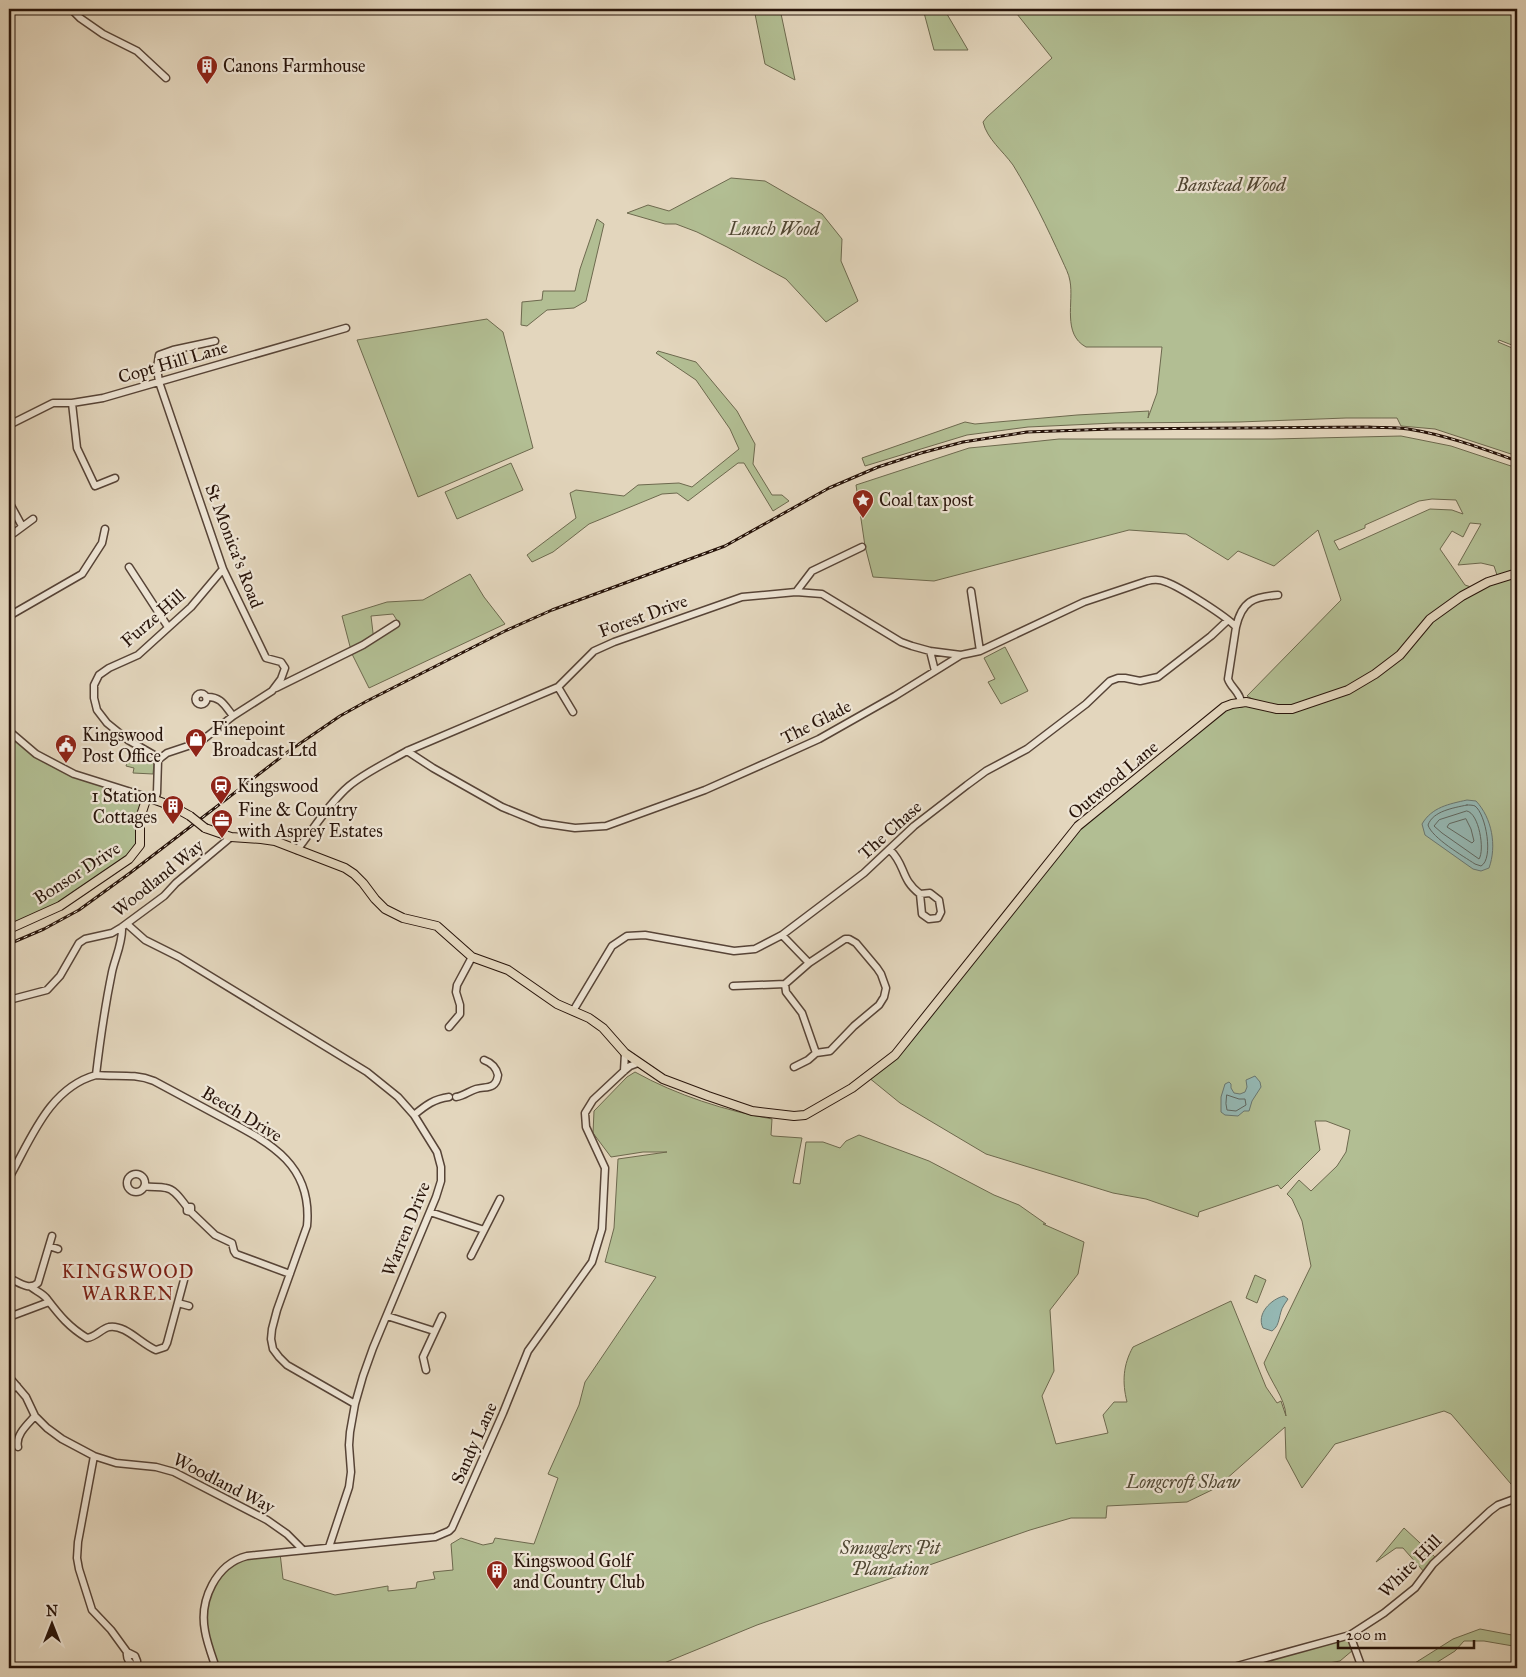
<svg xmlns="http://www.w3.org/2000/svg" width="1526" height="1677" viewBox="0 0 1526 1677" font-family="'IM FELL Great Primer',serif">
  <style>
    .green { fill: #b2be93; stroke: #6d694e; fill-rule: evenodd }
    .water { fill: #95b9b5; stroke: #697771 }
    .lines { fill: none; stroke-linecap: round; stroke-linejoin: round }
    .shore { stroke: #5e6660; stroke-width: 1 }
    .minor-casing { stroke: #574437; stroke-width: 9 }
    .major-casing { stroke: #28140a; stroke-width: 10 }
    .minor { stroke: #ede4d4; stroke-width: 6 }
    .major { stroke: #e3d6bd; stroke-width: 8 }
    .rail-casing { stroke: #28140a; stroke-width: 3 }
    .rail { stroke: #ede4d4; stroke-width: 1; stroke-dasharray: 4; stroke-linecap: butt }
    .major-bridge-casing { stroke: #28140a; stroke-width: 10; stroke-linecap: butt }
    .major-bridge { stroke: #e3d6bd; stroke-width: 8 }
    .labels { text-anchor: middle; dominant-baseline: central; stroke-width: 4.5; stroke-linejoin: round; paint-order: stroke }
    .poi-label { font-size: 18px; fill: #28140a; stroke: #ede4d4; text-anchor: start }
    .park-label { font-size: 18px; font-style: italic; fill: #514733; stroke: #ede4d4 }
    .street-label { font-size: 18px; fill: #28140a; stroke: #ede4d4 }
    .neighbourhood-label { font-size: 19px; letter-spacing: 1px; fill: #7a1f14; stroke: #ede4d4 }
  </style>
  <rect width="100%" height="100%" fill="#e3d6bd"/>
  <filter id="stains"><feTurbulence type="fractalNoise" baseFrequency=".004" numOctaves="4"/><feColorMatrix values="0 0 0 0 .2 0 0 0 0 .09 0 0 0 0 .02 0 0 0 .5 -.17"/></filter>
  <radialGradient id="worn" r=".72"><stop offset=".6" stop-color="#630" stop-opacity="0"/><stop offset="1" stop-color="#630" stop-opacity=".3"/></radialGradient>
  <!-- green -->
  <path class="green" d="M754 9H780L795 80 765 64Z
    M923 9H944L968 50H934Z
    M1013 9H1517V347L1499 340 1498 342 1517 350V456L1435 429 1401 426 1397 418H1346L1239 422 1115 423 1028 427 967 435 865 466 862 458 965 422 975 424 1077 415 1149 411 1148 418 1157 393 1162 347H1086C1062 334 1074 302 1070 281 1069 274 1065 267 1062 260 1047 227 1032 196 1013 165 1003 151 987 139 983 122L987 117 1052 58Z
    M731 178 765 181 822 214 842 239 841 261 858 301 826 322 786 279 727 247 697 232 676 224H665L627 213 648 205 669 211Z
    M597 219 604 224 586 301 574 308 547 310 527 326 521 325 522 302 542 300 543 291H575L580 269Z
    M487 319 503 332 533 448 418 497 357 340Z
    M658 351 696 362 737 411 755 444 753 464 772 495H782L789 501 773 511 744 463H738L688 501 677 493 662 494 589 524 553 552 532 562 527 555 576 518 570 493 576 490 624 496 638 485 679 483 692 487 739 449 730 429 696 380 656 353Z
    M1401 436 1451 446 1517 468V570L1497 575 1494 566 1481 563 1458 565 1481 524 1470 523 1463 537 1452 531 1440 549 1465 585 1471 587 1425 619 1392 658 1348 687 1293 706C1279 706 1259 704 1247 696L1341 600 1318 530 1274 566 1238 551 1228 560 1186 534 1129 530 934 581 873 577 865 546 856 485 969 448 1021 443 1059 439H1273ZM1432 499 1456 500 1463 514 1452 510 1430 509 1339 550 1334 541 1365 528V525L1419 501Z
    M511 463 523 490 457 519 445 492Z
    M470 574 484 597 505 624 369 688 352 654 342 616 387 602 423 600ZM393 614 398 622 397 627 374 641 371 616Z
    M1517 576V1491L1451 1414 1444 1411 1335 1444 1302 1488 1286 1458 1285 1427 1216 1488 1187 1502 1107 1506 1106 1518H1071L1030 1530 757 1625 652 1668H216L205 1631 210 1589 236 1559 280 1553 283 1579 335 1595 388 1586V1591L416 1588 417 1582 435 1579 433 1572 453 1570 451 1544 461 1538 483 1545 493 1543 495 1538 534 1544 558 1478 548 1474 579 1405 585 1382 656 1277 605 1262 614 1228 618 1159 667 1152H643L611 1157 593 1133 594 1111 627 1077 635 1072C676 1095 726 1111 772 1119L771 1135 773 1136 802 1138 793 1183 800 1184 806 1142H823L840 1148 846 1141 859 1135 929 1161 994 1195 1019 1205 1046 1224H1043L1084 1242 1078 1274 1050 1310 1054 1371 1042 1396 1056 1444 1108 1433 1103 1415 1114 1402H1127C1122 1382 1123 1365 1133 1347L1231 1301 1266 1387 1277 1403 1281 1401 1286 1416C1285 1397 1270 1382 1264 1363L1311 1266 1302 1221 1292 1199 1287 1194 1299 1180 1311 1191 1337 1166 1346 1152 1350 1130 1326 1121H1315L1320 1150 1281 1189 1278 1185 1199 1212 1198 1217 1146 1199 1113 1193 986 1154 900 1103 868 1077 886 1062 1078 826 1139 781 1225 710 1235 707 1250 706 1276 711 1352 692 1377 677 1409 651 1433 620 1488 584Z
    M1005 647 1028 691 1001 704 988 682 995 679 984 658Z
    M9 731 36 754 74 774 147 797 140 845 96 883 9 929Z
    M131 751 154 763 153 774 133 773 134 768 126 766Z
    M1255 1275 1266 1280 1257 1303 1246 1298Z
    M1404 1528 1435 1557 1425 1573 1403 1548H1396L1376 1562Z
    M1480 1629 1517 1636V1648L1513 1646 1484 1641H1464L1455 1651 1428 1668H1407L1453 1639Z
    M1349 1639 1353 1650 1340 1661 1301 1668H1239Z"/>
  <!-- water -->
  <path class="water" d="M1467 800 1476 801C1492 818 1497 846 1489 868L1481 871 1473 869 1425 835 1422 824C1432 807 1449 804 1467 800Z
    M1255 1076 1260 1082 1261 1087 1252 1101 1249 1111H1244L1238 1116 1225 1115 1221 1112V1097L1225 1084 1229 1082 1231 1084V1088L1234 1093 1240 1094 1245 1092 1247 1087 1246 1080Z
    M1284 1296 1288 1299C1287 1301 1285 1303 1284 1305 1278 1314 1281 1325 1272 1331L1263 1328C1256 1314 1271 1299 1284 1296Z"/>
  <g class="lines">
    <!-- shore -->
    <path class="shore" d="M1467 805C1469 805 1473 805 1475 806 1486 814 1494 859 1481 866L1475 864C1463 856 1432 838 1428 825 1433 811 1453 808 1467 805Z
      M1467 811C1479 813 1485 850 1479 859L1442 833 1434 826 1439 820Z
      M1466 819 1471 829 1474 841 1472 843 1447 827 1449 824Z
      M1227 1095 1239 1099H1245L1246 1105 1236 1111 1227 1110 1226 1104Z"/>
    <!-- minor casing -->
    <g class="minor-casing">
      <path id="minor" d="M71 9 80 18 103 34 137 51 166 78
        M72 403 77 448 95 486 115 478
        M9 425 53 403H72L103 398 346 328
        M9 502 22 526
        M14 533 33 519
        M129 567 168 627
        M971 591 980 651
        M796 592 812 571 862 547
        M9 616 82 574 102 543 105 529
        M1236 627 1228 679C1231 688 1241 693 1241 703
        M930 651 935 671
        M558 687 573 712
        M276 688 363 645 396 624
        M195.5 699a5.5 5.5 0 1 1 11 0a5.5 5.5 0 1 1-11 0Z
        M206 697C221 696 225 706 233 716
        M9 731 36 754 74 774 147 797
        M407 751 433 768 502 807 541 823 575 828 606 826 705 790 768 762 819 739 895 696 961 655 980 651 1084 602 1147 581C1154 579 1160 579 1166 582 1180 587 1226 616 1236 627 1242 601 1253 597 1278 595
        M158 760 167 753 200 742 233 716 272 691 281 679 285 668 281 662 266 658 223 569 159 382 157 368 159 355 173 350 215 341
        M155 800 157 793 158 760 154 755 128 740 107 723 97 710 94 698V685L99 675 109 668 138 655 191 607 223 569
        M297 850C312 831 330 802 349 786 366 772 388 762 407 751L558 687 594 651 614 642 742 597 796 592 822 594 901 642 912 646 930 651 961 655
        M890 850C906 865 900 879 920 894L930 893 939 900 941 912 938 918 929 919 922 914 920 894
        M127 924 145 940 179 957 367 1072 398 1097 414 1115 437 1152 441 1167V1181L436 1197 373 1348 363 1376 355 1404 350 1432 349 1445 351 1472 349 1487 329 1547
        M122 927C123 942 115 958 112 972 105 1006 100 1041 96 1075 116 1077 134 1073 154 1081 176 1093 199 1105 221 1117 268 1142 313 1163 307 1226L277 1310 272 1329 271 1339 273 1349 279 1357 287 1365 355 1404
        M782 935 809 963
        M785 984 786 992 802 1013 816 1053
        M733 986 785 984 809 963 845 939H849L856 943 877 968 881 974 886 988 884 997 879 1005 854 1026 830 1051 816 1053 808 1060 794 1067
        M9 1000 47 990 60 976 79 943 85 939 112 933 122 927 164 896 176 883 231 837
        M573 1011 612 946 627 936 645 935 734 951 755 949 782 935 864 873 914 826 967 785 986 771 1027 749 1086 704 1110 681 1118 678H1125L1140 681 1158 677 1211 636 1228 620
        M449 1027 460 1014V1005L456 992 457 985 472 957
        M624 1071 625 1053
        M456 1097C464 1096 469 1091 476 1089 486 1086 496 1090 498 1075 496 1067 492 1063 484 1060
        M414 1115C426 1105 434 1099 449 1097
        M127 1183a9 9 0 1 1 18 0a9 9 0 1 1-18 0Z
        M9 1178C31 1139 49 1088 96 1075
        M145 1186C152 1188 158 1186 166 1188 175 1189 182 1201 187 1207H191V1212L187 1211V1207
        M191 1212 215 1235 232 1243 234 1251 236 1254 290 1274
        M430 1212 484 1230
        M49 1246 58 1249
        M471 1256 500 1199
        M9 1278C19 1282 28 1291 38 1283L52 1236
        M31 1287C36 1291 44 1294 47 1299 60 1316 69 1327 87 1338 96 1337 101 1329 109 1327 125 1324 141 1344 156 1350L165 1347 167 1343 184 1280
        M178 1303 189 1306
        M387 1316 434 1331
        M9 1317 49 1302
        M426 1370 423 1357 442 1316
        M9 1377 26 1397 35 1416 47 1428 62 1439 94 1456 116 1463 156 1467 174 1472 267 1520 287 1534 303 1550
        M9 1391 17 1386
        M18 1447C15 1435 28 1424 35 1416
        M94 1456 78 1542 77 1558 79 1569 92 1610 111 1630 127 1652 135 1656 137 1661V1666C130 1665 126 1659 127 1652
        M1350 1635 1362 1668
        M216 1668C212 1656 207 1643 205 1631 199 1600 216 1564 247 1556L435 1537 449 1531 452 1528 503 1413 528 1351 592 1262 602 1229 605 1168 586 1127 585 1113 593 1100 624 1071 630 1066 638 1063
        M1230 1668 1350 1635 1384 1613 1415 1588 1433 1564 1490 1511 1498 1505 1517 1498"/>
    </g>
    <!-- major casing -->
    <g class="major-casing">
      <path id="major" d="M205 828 231 837 261 839 275 841 345 868 354 874 363 883 375 899 385 909 403 918 437 926 472 957 508 970 557 1004 589 1018 603 1028 625 1053 663 1079 708 1096 752 1111 794 1116 805 1115 852 1088 895 1055 1078 826 1224 707 1232 704 1246 702 1277 709H1292L1348 690 1375 674 1400 655 1430 619 1462 596 1488 582 1517 573
        M9 929 60 906 129 859 140 845V818L147 797 172 806 190 816"/>
    </g>
    <!-- minor -->
    <use href="#minor" class="minor"/>
    <!-- major -->
    <use href="#major" class="major"/>
    <!-- rail casing -->
    <g class="rail-casing">
      <path id="rail" d="M9 944 44 929 79 910 130 873 289 751 340 716 367 701 505 631 552 610 725 546 829 488 878 467 921 453 963 442 1027 432 1111 429 1369 427C1382 428 1395 427 1408 429 1446 435 1481 448 1517 461"/>
    </g>
    <!-- rail -->
    <use href="#rail" class="rail"/>
    <!-- major-bridge casing -->
    <g class="major-bridge-casing">
      <path id="major-bridge" d="M190 816 205 828"/>
    </g>
    <!-- major-bridge -->
    <use href="#major-bridge" class="major-bridge"/>
  </g>
  <!-- icons -->
  <defs>
    <g id="building-pin" transform="scale(1.125)"><path d="M0 17L-7.5 6A9.5 9.5 0 1 1 7.5 6Z" fill="#8f2418" stroke="#ede4d4"/><path d="M-4-6H4V6H1V3H-1V6H-4ZM-2.5-4.3h1.7v1.8h-1.7ZM.8-4.3h1.7v1.8H.8ZM-2.5-1h1.7V.8h-1.7ZM.8-1h1.7V.8H.8Z" fill="#fff"/></g>
    <g id="sight-pin" transform="scale(1.125)"><path d="M0 17L-7.5 6A9.5 9.5 0 1 1 7.5 6Z" fill="#8f2418" stroke="#ede4d4"/><path d="M0-6L1.8-2.2L6-1.7L2.9 1.2L3.7 5.4L0 3.3L-3.7 5.4L-2.9 1.2L-6-1.7L-1.8-2.2Z" fill="#fff"/></g>
    <g id="shop-pin" transform="scale(1.125)"><path d="M0 17L-7.5 6A9.5 9.5 0 1 1 7.5 6Z" fill="#8f2418" stroke="#ede4d4"/><path d="M-5-2.5h2.3a2.7 3.5 0 0 1 5.4 0H5L5.5 6h-11ZM-1.5-2.5h3a1.5 2.3 0 0 0-3 0Z" fill="#fff"/></g>
    <g id="civic-pin" transform="scale(1.125)"><path d="M0 17L-7.5 6A9.5 9.5 0 1 1 7.5 6Z" fill="#8f2418" stroke="#ede4d4"/><path d="M-.6-6.5H3V-4.5H.6V-3L4-1V1h2V6H-6V1h2V-1L-.6-3ZM-1.2 2.5V6h2.4V2.5Z" fill="#fff"/></g>
    <g id="station-pin" transform="scale(1.125)"><path d="M0 17L-7.5 6A9.5 9.5 0 1 1 7.5 6Z" fill="#8f2418" stroke="#ede4d4"/><path d="M-3-6H3Q5-6 5-4V2Q5 4 3 4L4.5 6H3L1.5 4h-3L-3 6H-4.5L-3 4Q-5 4-5 2V-4Q-5-6-3-6ZM-3.5-4v3h7v-3ZM-3.5 1v1.5H-2V1ZM2 1v1.5H3.5V1Z" fill="#fff"/></g>
    <g id="office-pin" transform="scale(1.125)"><path d="M0 17L-7.5 6A9.5 9.5 0 1 1 7.5 6Z" fill="#8f2418" stroke="#ede4d4"/><path d="M-6-3h4V-5.5h4V-3h4V5H-6ZM-1-4.5V-3h2v-1.5ZM-6 0V1H6V0Z" fill="#fff"/></g>
  </defs>
  <g fill-rule="evenodd">
    <use href="#building-pin" x="207" y="66"/>
    <use href="#sight-pin" x="863" y="500"/>
    <use href="#shop-pin" x="196" y="739"/>
    <use href="#civic-pin" x="66" y="745"/>
    <use href="#station-pin" x="221" y="786"/>
    <use href="#building-pin" x="173" y="806"/>
    <use href="#office-pin" x="222" y="820"/>
    <use href="#building-pin" x="497" y="1571"/>
  </g>
  <g class="labels">
    <!-- poi labels -->
    <g class="poi-label">
      <text x="223" y="66">Canons Farmhouse</text>
      <text x="879" y="500">Coal tax post</text>
      <text x="212" y="729">Finepoint<tspan x="212" dy="21">Broadcast Ltd</tspan></text>
      <text x="82" y="735">Kingswood<tspan x="82" dy="21">Post Office</tspan></text>
      <text x="237" y="786">Kingswood</text>
      <text x="157" y="796" text-anchor="end">1 Station<tspan x="157" dy="21">Cottages</tspan></text>
      <text x="238" y="810">Fine &amp; Country<tspan x="238" dy="21">with Asprey Estates</tspan></text>
      <text x="513" y="1561">Kingswood Golf<tspan x="513" dy="21">and Country Club</tspan></text>
    </g>
    <!-- park labels -->
    <g class="park-label">
      <text x="1231" y="185">Banstead Wood</text>
      <text x="774" y="229">Lunch Wood</text>
      <text x="1183" y="1482">Longcroft Shaw</text>
      <text x="890" y="1548">Smugglers Pit<tspan x="890" dy="21">Plantation</tspan></text>
    </g>
    <!-- street labels -->
    <g class="street-label">
      <text transform="translate(173 362) rotate(-16)">Copt Hill Lane</text>
      <text transform="translate(234 546) rotate(69)">St Monica's Road</text>
      <text transform="translate(643 616) rotate(-20)">Forest Drive</text>
      <text transform="translate(153 618) rotate(-41)">Furze Hill</text>
      <text transform="translate(816 722) rotate(-27)">The Glade</text>
      <text transform="translate(1113 780) rotate(-40)">Outwood Lane</text>
      <text transform="translate(890 830) rotate(-42)">The Chase</text>
      <text transform="translate(77 873) rotate(-33)">Bonsor Drive</text>
      <text transform="translate(158 878) rotate(-39)">Woodland Way</text>
      <text transform="translate(242 1114) rotate(31)">Beech Drive</text>
      <text transform="translate(406 1229) rotate(-68)">Warren Drive</text>
      <text transform="translate(474 1443) rotate(-66)">Sandy Lane</text>
      <text transform="translate(224 1483) rotate(27)">Woodland Way</text>
      <text transform="translate(1410 1566) rotate(-45)">White Hill</text>
    </g>
    <!-- neighbourhood labels -->
    <g class="neighbourhood-label">
      <text x="128" y="1271">KINGSWOOD<tspan x="128" dy="22">WARREN</tspan></text>
    </g>
  </g>
  <!-- margin -->
  <rect width="1526" height="1677" fill="none" stroke="#e3d6bd" stroke-width="30"/>
  <rect x="10" y="10" width="1506" height="1657" fill="none" stroke="#28140a" stroke-width="2.5"/>
  <rect x="15" y="15" width="1496" height="1647" fill="none" stroke="#28140a"/>
  <!-- north arrow -->
  <g transform="translate(52 1624)" stroke="#ede4d4" stroke-width="4" paint-order="stroke">
  <path d="M0-4L9 19L0 12L-9 19Z" fill="#28140a"/>
  <text y="-8" font-size="14" font-weight="bold" text-anchor="middle" fill="#28140a">N</text>
  </g>
  <!-- scale -->
  <path d="M1338 1640v8h136v-8" fill="none" stroke="#28140a" stroke-width="2.5"/>
  <text x="1346" y="1640" font-size="15" fill="#28140a" stroke="#ede4d4" stroke-width="4" paint-order="stroke">200 m</text>
  <rect width="100%" height="100%" filter="url(#stains)"/>
  <rect width="100%" height="100%" fill="url(#worn)"/>
</svg>
